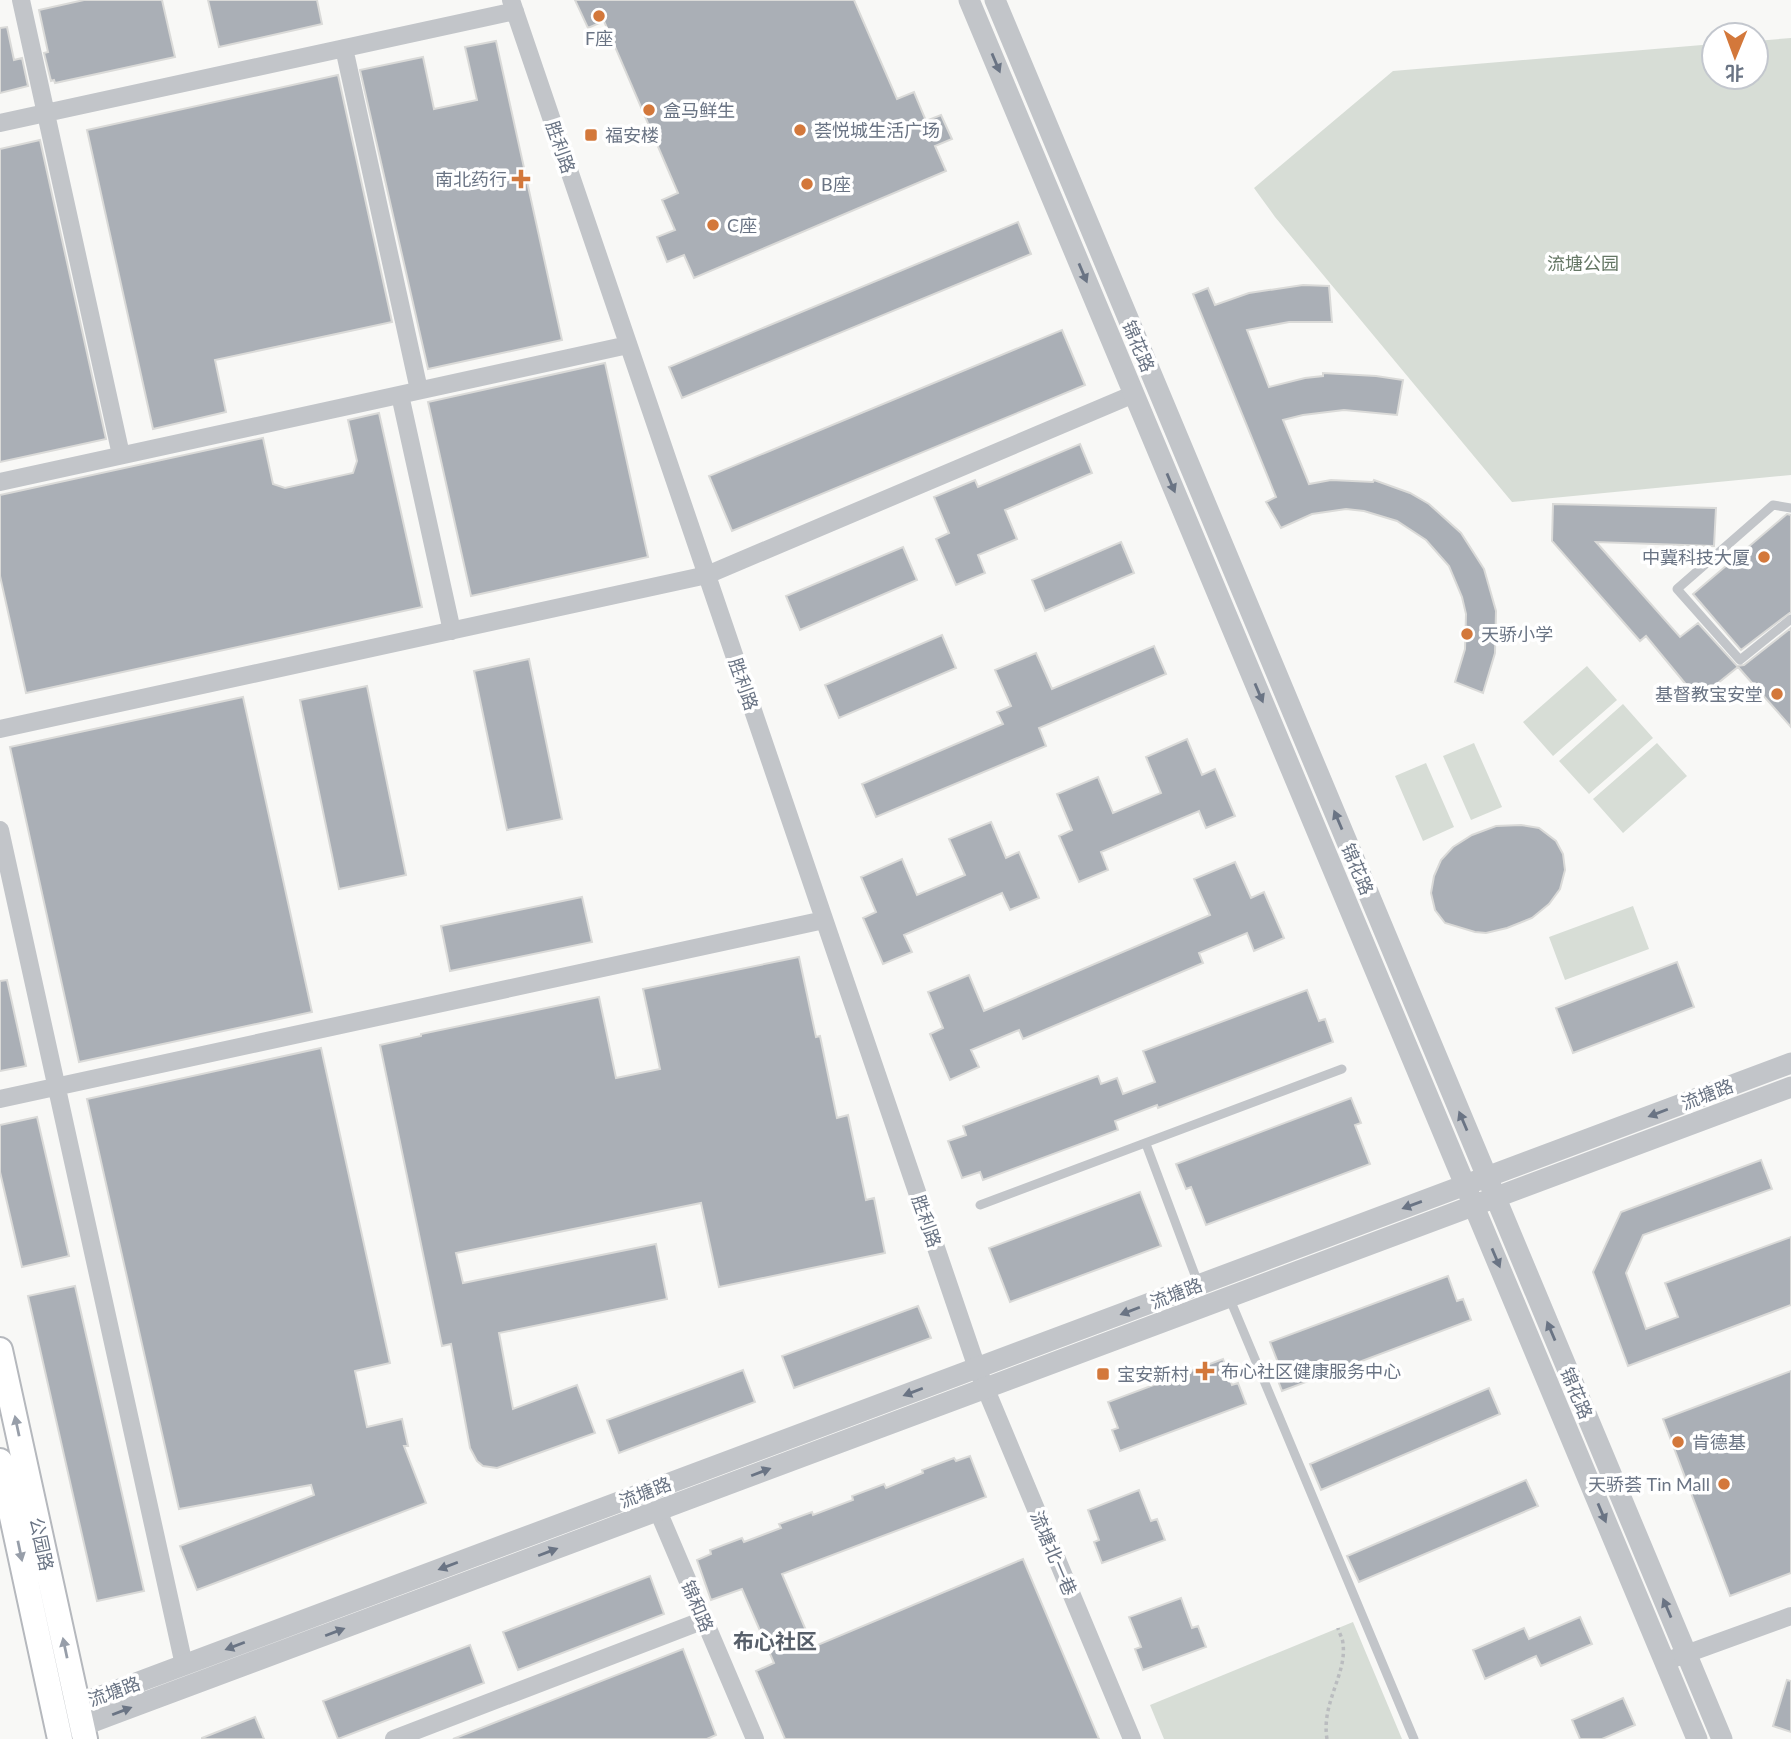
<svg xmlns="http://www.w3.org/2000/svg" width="1791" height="1739" viewBox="0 0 1791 1739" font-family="Lato,'Noto Sans SC',sans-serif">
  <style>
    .green { fill: #d7ddd6 }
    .building { fill: #aaafb6; stroke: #dadad8; stroke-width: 2 }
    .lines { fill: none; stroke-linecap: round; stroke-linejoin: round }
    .secondary-casing { stroke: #b5b8bd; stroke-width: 28 }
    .path { stroke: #babcbf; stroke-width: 3.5; stroke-dasharray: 3.5 3.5; stroke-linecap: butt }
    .service { stroke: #c2c5c9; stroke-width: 9 }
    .minor { stroke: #c2c5c9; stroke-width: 18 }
    .tertiary { stroke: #c2c5c9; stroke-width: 21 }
    .secondary { stroke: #fff; stroke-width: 24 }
    .oneway { fill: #6a7484 }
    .oneway2 { fill: #979ea9 }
    .poi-dot { fill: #d3783b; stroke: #fff; stroke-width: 2.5 }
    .labels { text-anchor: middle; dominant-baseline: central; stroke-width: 7; stroke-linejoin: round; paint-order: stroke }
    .poi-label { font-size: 18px; fill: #6a7484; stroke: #fff; text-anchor: start }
    .street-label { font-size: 18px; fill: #6a7484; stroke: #fff }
    .park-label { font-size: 18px; fill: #657765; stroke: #fff }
    .quarter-label { font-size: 21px; font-weight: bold; fill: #575f6a; stroke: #fff }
  </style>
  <rect width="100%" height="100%" fill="#f8f8f6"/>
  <!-- green -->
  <path class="green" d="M1791 38V475L1512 502 1275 217 1254 188 1393 71 1714 44V77H1756V41Z
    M1587 666 1617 700 1553 756 1523 722Z
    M1623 704 1653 738 1589 794 1559 761Z
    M1474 743 1502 807 1471 820 1443 756Z
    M1657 743 1687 776 1623 833 1593 799Z
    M1426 763 1454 827 1423 841 1395 776Z
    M1633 906 1649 949 1565 980 1549 937Z
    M1353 1622 1402 1739H1164L1150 1705Z"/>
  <!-- building -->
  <path class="building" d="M84 0H162L175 57 55 83 54 80 51 81 44 53 48 52 39 10Z
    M208 0H317L322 24 219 47Z
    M575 0H854L897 99 914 92 926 121 941 115 952 139 935 146 946 171 694 278 684 255 667 262 657 237 675 230 662 200 678 193 604 21 588 28Z
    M7 27 14 60 22 58 28 86 0 93V28Z
    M496 41 562 340 428 369 360 70 423 57 434 109 477 100 465 47Z
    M338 75 392 322 215 360 226 412 153 429 87 130Z
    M40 140 106 439 0 462V149Z
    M1018 222 1031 254 682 398 669 367Z
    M1303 285 1329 286 1332 322H1289L1247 330 1269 387 1305 378 1323 376V373L1376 376 1403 380 1397 415 1344 410 1303 415 1283 420 1309 484 1331 480 1373 482 1374 480 1410 493 1429 504 1461 533 1484 569 1496 611 1495 653 1483 693 1455 682 1465 649 1466 614 1462 597 1449 566 1426 540 1397 521 1364 511 1346 509 1312 514 1281 528 1266 502 1276 497 1193 294 1208 288 1215 305 1249 293Z
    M1062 330 1085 385 732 531 709 476Z
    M605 363 648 557 471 596 428 402Z
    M379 413 422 607 26 693 0 576V495L263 438 273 484 285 488 353 473 357 461 348 420Z
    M1080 444 1092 473 1005 510 1017 539 978 555 985 573 956 585 936 539 949 533 934 497 975 480 978 487Z
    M1553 504 1716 508 1714 546 1596 542 1680 637 1698 623 1737 666 1744 665 1791 628V727L1738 667 1698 699 1646 636 1640 641 1552 541Z
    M1787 514 1791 515V612L1741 650 1693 594Z
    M1121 542 1134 573 1045 611 1032 580Z
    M903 547 917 580 800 630 786 596Z
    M942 635 956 668 839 718 825 685Z
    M1154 646 1166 674 1039 728 1046 746 876 817 862 784 1003 724 997 712 1011 706 995 670 1036 653 1052 689Z
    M529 659 562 819 507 830 474 671Z
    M367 686 406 875 339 889 300 700Z
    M243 697 312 1012 79 1062 10 747Z
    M1187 739 1202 775 1215 769 1235 816 1206 828 1199 811 1101 852 1108 870 1079 882 1059 836 1072 830 1057 794 1098 777 1113 813 1161 793 1146 757Z
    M991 822 1006 858 1019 852 1039 898 1010 910 1002 893 904 935 912 952 883 964 863 918 876 912 861 877 902 859 917 895 965 875 949 839Z
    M1521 825 1539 828 1556 841 1563 854 1565 870 1560 889 1549 904 1532 918 1507 928 1486 933 1475 932 1445 923 1435 910 1431 893 1434 876 1441 860 1453 847 1472 835 1496 826Z
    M1235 862 1251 898 1264 892 1284 938 1254 951 1247 933 1199 953 1203 963 1023 1039 1019 1030 971 1050 979 1067 950 1080 930 1034 943 1028 928 992 969 975 984 1011 1210 915 1194 879Z
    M582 897 592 942 450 971 441 926Z
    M799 957 816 1037 820 1036 837 1118 848 1115 866 1200 874 1198 885 1253 719 1287 701 1203 456 1253 463 1283 656 1244 667 1299 499 1333 513 1409 577 1385 595 1433 497 1468 483 1466 477 1461 470 1448 451 1344 442 1346 380 1045 421 1036V1034L599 997 616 1078 660 1069 643 989Z
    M1677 962 1694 1007 1573 1053 1556 1008Z
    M7 980 26 1066 0 1071V981Z
    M1307 990 1319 1021 1325 1019 1333 1042 1158 1108 1157 1105 1115 1121 1118 1130 983 1180 980 1172 962 1178 948 1141 966 1135 963 1126 1098 1076 1101 1084 1117 1078 1123 1094 1155 1082 1143 1051Z
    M321 1048 390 1363 355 1371 367 1427 402 1419 408 1446H404L426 1503 197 1590 180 1546 314 1495 311 1485 179 1509 87 1099Z
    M1351 1098 1361 1123 1355 1125 1370 1164 1206 1225 1191 1187 1186 1189 1176 1164Z
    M37 1117 69 1256 22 1267 0 1172V1125Z
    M1761 1160 1772 1189 1643 1235 1626 1273 1646 1329 1678 1317 1665 1283 1791 1237V1305L1628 1366 1593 1272 1621 1212Z
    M1140 1192 1161 1246 1010 1302 989 1248Z
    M1448 1276 1457 1301 1463 1299 1471 1320 1282 1391 1274 1370 1280 1368 1270 1342Z
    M75 1286 144 1591 97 1601 28 1296Z
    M918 1306 931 1338 794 1388 782 1356Z
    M1223 1359 1232 1385 1238 1383 1246 1404 1120 1451 1112 1430 1118 1428 1108 1402Z
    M743 1370 755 1402 619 1453 607 1420Z
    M1791 1371V1573L1730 1596 1663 1419Z
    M1489 1388 1500 1414 1321 1490 1310 1464Z
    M970 1456 986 1497 782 1574 813 1647 1023 1559 1099 1739H785L756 1671 774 1663 742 1589 711 1600 697 1560 711 1554 710 1550 742 1538 744 1542 781 1528 779 1524 812 1512 813 1515 853 1500 852 1496 884 1484 886 1488 923 1473 922 1470 954 1458 956 1461Z
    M1526 1480 1538 1506 1359 1582 1347 1556Z
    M1139 1490 1151 1521 1157 1519 1165 1540 1102 1563 1094 1542 1099 1540 1088 1510Z
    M650 1576 664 1614 518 1670 503 1632Z
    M1181 1598 1192 1628 1198 1626 1206 1647 1143 1670 1135 1649 1141 1647 1129 1617Z
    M1580 1617 1592 1644 1541 1666 1536 1656 1485 1679 1473 1650 1524 1628 1529 1639Z
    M470 1645 484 1683 338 1739 323 1701Z
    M683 1649 716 1735 707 1739H453Z
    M1787 1680 1791 1681V1732L1773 1726Z
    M1623 1698 1635 1725 1602 1739H1580L1572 1720Z
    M255 1717 264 1739H202V1738Z"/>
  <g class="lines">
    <!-- secondary casing -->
    <g class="secondary-casing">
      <path id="secondary" d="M0 1350 85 1739
        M0 1461 60 1739"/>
    </g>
    <!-- path -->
    <path class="path" d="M1327 1739C1321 1703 1347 1674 1343 1644 1343 1639 1339 1633 1338 1628"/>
    <!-- service -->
    <path class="service" d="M1791 508 1773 505 1677 589 1740 660 1791 619
      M1146 1144 1198 1283
      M980 1205 1342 1069
      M1229 1297 1414 1739"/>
    <!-- minor -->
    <path class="minor" d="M21 0 121 455
      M511 0 977 1368 1132 1739
      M344 48 419 390
      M0 123 515 11
      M400 395 452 631
      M0 482 628 345
      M0 729 707 575 1134 394
      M0 830 184 1665
      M0 1099 824 920
      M658 1511 755 1739
      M1664 1662 1791 1616
      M394 1739 704 1620"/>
    <!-- tertiary -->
    <path class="tertiary" d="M969 0 1697 1739
      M995 0 1722 1739
      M66 1715 77 1705 1791 1063
      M66 1725 82 1726 111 1715 1791 1087"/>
    <!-- secondary -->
    <use href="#secondary" class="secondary"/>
  </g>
  <!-- one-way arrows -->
  <defs><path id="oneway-solid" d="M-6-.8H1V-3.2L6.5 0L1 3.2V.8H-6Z" transform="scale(1.75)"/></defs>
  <g class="oneway">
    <use href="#oneway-solid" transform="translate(996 63) rotate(67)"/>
    <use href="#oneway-solid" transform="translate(1083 273) rotate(67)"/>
    <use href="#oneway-solid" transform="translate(1171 483) rotate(67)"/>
    <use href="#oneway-solid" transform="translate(1259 693) rotate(67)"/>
    <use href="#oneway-solid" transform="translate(1338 820) rotate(-113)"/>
    <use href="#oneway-solid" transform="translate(1658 1113) rotate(159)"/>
    <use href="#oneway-solid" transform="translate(1463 1121) rotate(-113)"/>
    <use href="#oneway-solid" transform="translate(1412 1205) rotate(160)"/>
    <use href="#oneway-solid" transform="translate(1496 1258) rotate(67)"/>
    <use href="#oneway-solid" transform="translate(1130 1311) rotate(159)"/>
    <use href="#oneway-solid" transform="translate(1551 1331) rotate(-113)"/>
    <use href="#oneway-solid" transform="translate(913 1392) rotate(159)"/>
    <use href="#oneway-solid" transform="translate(761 1472) rotate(-21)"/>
    <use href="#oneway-solid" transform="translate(1602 1513) rotate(67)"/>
    <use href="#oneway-solid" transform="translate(548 1552) rotate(-21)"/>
    <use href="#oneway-solid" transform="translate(448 1566) rotate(159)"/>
    <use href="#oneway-solid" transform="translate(1667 1608) rotate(-113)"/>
    <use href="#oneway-solid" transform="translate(335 1632) rotate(-21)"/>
    <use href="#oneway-solid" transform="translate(235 1646) rotate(159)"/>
    <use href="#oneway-solid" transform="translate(122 1711) rotate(-21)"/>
  </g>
  <g class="oneway2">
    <use href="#oneway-solid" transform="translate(17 1426) rotate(-102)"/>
    <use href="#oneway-solid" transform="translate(20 1551) rotate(78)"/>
    <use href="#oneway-solid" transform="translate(65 1648) rotate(-102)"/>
  </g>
  <!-- markers -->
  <g class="poi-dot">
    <circle cx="599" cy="16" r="7"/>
    <circle cx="649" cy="110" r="7"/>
    <circle cx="800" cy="130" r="7"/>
    <rect x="584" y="128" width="14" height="14" rx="3.5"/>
    <path d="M517.5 168.5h7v7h7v7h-7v7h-7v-7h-7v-7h7z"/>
    <circle cx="807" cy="184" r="7"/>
    <circle cx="713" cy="225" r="7"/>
    <circle cx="1764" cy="557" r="7"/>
    <circle cx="1467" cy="634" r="7"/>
    <circle cx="1777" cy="694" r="7"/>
    <path d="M1201.5 1360.5h7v7h7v7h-7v7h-7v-7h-7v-7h7z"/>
    <rect x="1096" y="1367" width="14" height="14" rx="3.5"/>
    <circle cx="1678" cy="1442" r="7"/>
    <circle cx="1724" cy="1484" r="7"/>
  </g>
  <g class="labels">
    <!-- poi labels -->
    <g class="poi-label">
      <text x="599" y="38" text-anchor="middle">F座</text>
      <text x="663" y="110">盒马鲜生</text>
      <text x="814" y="130">荟悦城生活广场</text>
      <text x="605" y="135">福安楼</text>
      <text x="507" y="179" text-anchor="end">南北药行</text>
      <text x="821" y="184">B座</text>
      <text x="727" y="225">C座</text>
      <text x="1750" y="557" text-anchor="end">中冀科技大厦</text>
      <text x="1481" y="634">天骄小学</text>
      <text x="1763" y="694" text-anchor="end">基督教宝安堂</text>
      <text x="1221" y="1371">布心社区健康服务中心</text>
      <text x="1117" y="1374">宝安新村</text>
      <text x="1692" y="1442">肯德基</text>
      <text x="1710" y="1484" text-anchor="end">天骄荟 Tin Mall</text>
    </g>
    <!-- street labels -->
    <g class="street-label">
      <text transform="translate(561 147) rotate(71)">胜利路</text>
      <text transform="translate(1139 346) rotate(67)">锦花路</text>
      <text transform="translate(744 684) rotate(71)">胜利路</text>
      <text transform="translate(1358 869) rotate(67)">锦花路</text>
      <text transform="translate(1707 1094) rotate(-21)">流塘路</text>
      <text transform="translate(927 1221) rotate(71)">胜利路</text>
      <text transform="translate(1176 1293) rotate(-21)">流塘路</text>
      <text transform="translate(1577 1393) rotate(67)">锦花路</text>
      <text transform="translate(645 1492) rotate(-21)">流塘路</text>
      <text transform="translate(42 1544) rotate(78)">公园路</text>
      <text transform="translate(1054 1553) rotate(67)">流塘北一巷</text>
      <text transform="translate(698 1606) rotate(67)">锦和路</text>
      <text transform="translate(114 1691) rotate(-20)">流塘路</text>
    </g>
    <!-- park labels -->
    <g class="park-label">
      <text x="1583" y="263">流塘公园</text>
    </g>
    <!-- quarter labels -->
    <g class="quarter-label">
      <text x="775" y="1640">布心社区</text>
    </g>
  </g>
  <!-- north arrow -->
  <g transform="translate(1735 56) rotate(181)"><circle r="33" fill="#ffffff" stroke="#c3c7ce" stroke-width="2"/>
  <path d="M0-5L12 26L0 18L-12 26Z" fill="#d3783b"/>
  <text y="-10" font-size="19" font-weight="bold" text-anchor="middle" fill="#6a7484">北</text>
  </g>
</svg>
